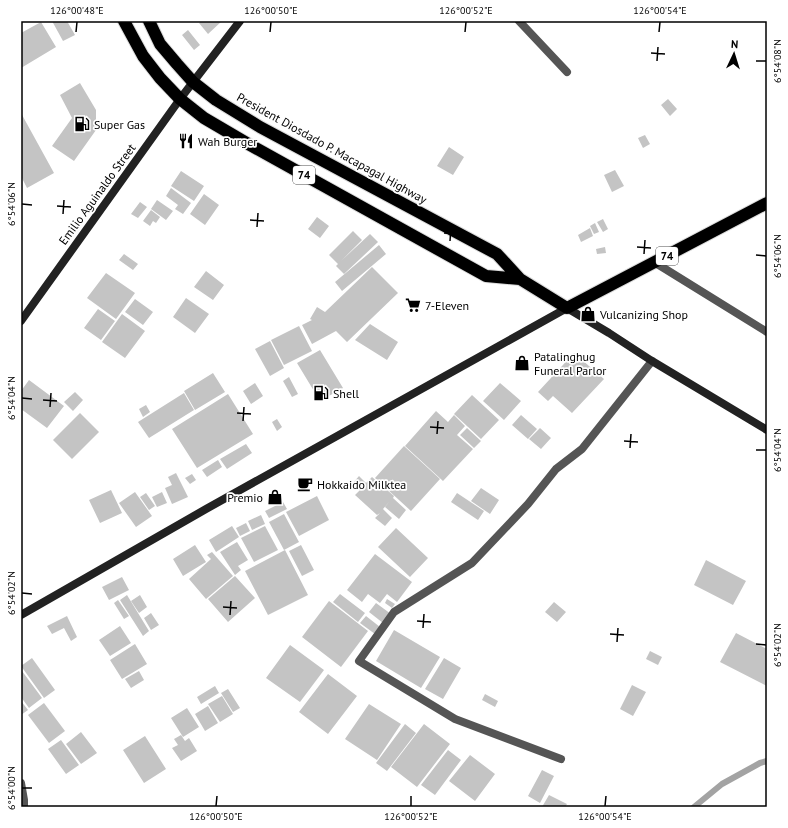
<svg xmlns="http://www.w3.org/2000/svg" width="788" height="828" viewBox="0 0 788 828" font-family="'PT Sans',sans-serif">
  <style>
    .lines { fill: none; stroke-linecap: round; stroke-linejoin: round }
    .stream { stroke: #a3a3a3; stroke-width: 6 }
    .building { fill: #c4c4c4 }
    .highway-casing { stroke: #dbdbdb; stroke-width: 14 }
    .lane { stroke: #555; stroke-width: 8 }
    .street { stroke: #555; stroke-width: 8 }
    .secondary { stroke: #222; stroke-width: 8 }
    .highway { stroke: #000; stroke-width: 12 }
    .ticks { fill: none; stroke: #000; stroke-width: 1.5 }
    .labels { text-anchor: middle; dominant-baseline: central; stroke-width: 3.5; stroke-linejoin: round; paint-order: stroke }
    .shield { fill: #fff; stroke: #4c4c4c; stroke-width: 1 }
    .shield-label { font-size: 11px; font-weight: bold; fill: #000 }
    .poi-label { font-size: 12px; fill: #000; stroke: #fff; text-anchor: start }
    .street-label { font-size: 12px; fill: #000; stroke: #fff }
    .neatline { fill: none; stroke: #000; stroke-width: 1.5 }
    .ticks-label { font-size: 10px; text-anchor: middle; fill: #000 }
  </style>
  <rect width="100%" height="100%" fill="#fff"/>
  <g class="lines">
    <!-- stream -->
    <path class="stream" d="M694 807 722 784 760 763 767 761"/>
  </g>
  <!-- building -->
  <path class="building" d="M52 21H67L75 35 63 41Z
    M201 21H222L208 34 199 23Z
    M41 22 56 47 21 68V33Z
    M188 30 200 45 194 50 182 35Z
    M80 83 96 110V130L74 161 52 146 72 118 60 95Z
    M668 99 677 109 670 116 661 105Z
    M21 113 54 173 27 188 21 176Z
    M645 135 650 144 643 148 638 138Z
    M449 147 464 157 453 175 437 166Z
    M615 170 624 186 612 192 604 175Z
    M181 171 204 186 194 201 171 186Z
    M171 188 191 203 183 214 175 209 178 205 166 196Z
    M204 194 219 205 205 225 190 214Z
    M157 200 173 211 166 220 151 209Z
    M140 202 147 207 138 218 131 214Z
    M151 210 160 217 156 223 153 221 150 226 143 221Z
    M317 217 329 226 320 238 308 229Z
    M603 219 608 229 603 232 597 222Z
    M595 223 599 232 594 234 590 226Z
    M590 228 593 236 581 242 578 235Z
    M353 231 362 240 341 261 370 234 378 242 344 274 336 266 338 264 329 255Z
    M379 245 386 254 342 291 335 282Z
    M605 247 606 253 597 254 596 249Z
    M124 254 138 264 133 270 119 260Z
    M372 267 398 293 347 342 336 331 312 344 302 325 312 320 310 319 317 307 325 312Z
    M206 271 224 285 213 300 194 287Z
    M106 273 135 293 116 319 87 298Z
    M186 298 209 314 195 333 173 317Z
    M135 299 153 312 143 325 125 312Z
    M98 309 115 321 101 340 84 328Z
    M122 314 145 331 125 358 102 342Z
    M370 324 398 342 387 360 355 340Z
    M299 326 312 351 284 365 271 340Z
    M270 341 284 368 270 376 255 349Z
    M320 350 343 388 320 401 297 363Z
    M574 353 604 379 572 413 553 396 548 401 538 392Z
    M213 373 225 392 195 410 184 391Z
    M289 377 298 394 292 397 283 381Z
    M29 380 64 406 47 428 21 409V391Z
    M255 383 263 396 251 404 243 391Z
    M500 383 521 401 504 420 483 401Z
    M75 392 83 400 73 411 64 402Z
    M184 393 194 410 149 438 138 422Z
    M228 394 253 434 197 468 172 429Z
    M472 395 499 420 481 439 454 414Z
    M146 405 150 412 143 417 139 409Z
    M436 411 448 422 454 415 465 426 457 435 473 449 443 481 405 446Z
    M80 413 99 432 72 459 53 440Z
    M521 415 537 429 528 439 512 425Z
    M277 419 282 427 277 431 272 422Z
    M467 428 481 441 474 448 460 435Z
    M540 428 551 438 541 449 529 439Z
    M246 444 252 453 227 469 220 459Z
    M404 446 440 479 411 511 375 478Z
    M218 460 222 467 207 477 202 470Z
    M176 473 188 497 172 504 165 488 172 485 168 477Z
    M192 474 196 480 190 484 185 478Z
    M359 476 366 483 372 477 394 496 393 498 406 510 399 519 385 507 390 501 383 509 392 518 385 526 375 518 380 513 377 515 355 495 360 490 353 483Z
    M481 488 499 500 490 514 471 501Z
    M111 490 122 513 100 523 89 500Z
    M135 492 152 516 136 527 119 503Z
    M162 492 167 503 157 507 152 497Z
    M146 493 155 506 149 510 140 497Z
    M457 493 484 511 478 520 451 502Z
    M317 496 329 520 299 536 286 512Z
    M283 502 287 509 269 518 265 511Z
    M284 514 299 542 284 550 269 522Z
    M261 515 265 524 252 530 248 521Z
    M246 523 250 531 240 536 236 528Z
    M232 526 239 537 216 552 209 540Z
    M265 526 278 550 254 562 241 538Z
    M396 528 428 558 410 577 378 547Z
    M237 542 248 560 238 566 241 570 235 575 220 552Z
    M195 545 206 562 183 576 173 559Z
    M301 545 314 570 302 576 289 551Z
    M285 550 308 595 268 615 245 571Z
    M212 552 233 576 206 599 189 579 211 559 207 555Z
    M375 554 412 582 397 602 387 594 380 603 368 594 362 602 347 590Z
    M706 560 746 581 733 605 694 585Z
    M235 576 255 598 228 622 208 599Z
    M122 577 129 590 109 600 102 587Z
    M340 594 365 613 358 622 333 602Z
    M127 595 149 631 143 636 120 600Z
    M140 595 147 607 139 613 131 601Z
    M387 599 395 604 392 608 385 603Z
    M118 600 129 616 124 619 114 603Z
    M329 601 368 631 341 667 302 637Z
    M554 602 566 612 557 622 545 612Z
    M376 603 391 614 383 623 369 612Z
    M151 613 159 625 151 630 144 618Z
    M67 616 77 637 71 641 64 628 52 634 47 626Z
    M366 616 380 627 375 634 360 623Z
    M120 626 131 643 110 656 99 640Z
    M394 630 440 657 421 688 376 661Z
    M736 633 767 649V686L720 662Z
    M135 644 147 664 122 679 110 660Z
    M290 645 324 670 300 702 266 678Z
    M650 651 662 657 658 665 646 659Z
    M32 658 55 690 44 698 21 666Z
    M444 658 461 668 443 699 425 689Z
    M22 671 42 698 29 708 21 697V672Z
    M139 671 144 680 131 688 125 679Z
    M328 674 357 696 328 734 299 712Z
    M632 685 646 692 633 716 620 709Z
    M215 686 219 693 201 704 197 697Z
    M228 689 240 708 233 712 221 693Z
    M485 694 498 701 495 707 482 700Z
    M222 696 233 714 220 722 208 704Z
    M21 701 28 710 21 715Z
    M44 703 65 731 49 743 28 715Z
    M369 704 401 724 377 760 345 739Z
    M208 706 218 723 205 731 195 714Z
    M187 708 199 727 183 737 171 718Z
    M405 724 416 733 387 771 376 763Z
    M424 724 450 744 417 787 391 767Z
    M81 732 97 753 81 764 66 744Z
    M181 735 185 741 189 738 197 751 181 761 172 748 178 745 174 739Z
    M145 736 166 769 144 783 123 750Z
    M61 740 79 765 66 774 48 749Z
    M448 750 461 760 435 795 421 785Z
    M470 755 495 774 475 801 449 781Z
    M542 770 554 776 540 803 528 796Z
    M549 795 567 804 565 807H542Z"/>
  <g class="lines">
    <!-- highway casing -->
    <g class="highway-casing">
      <path id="highway" d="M124 21 143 56 160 78 180 99 204 118 250 145 486 276 520 279
        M149 21 160 44 177 64 193 82 216 100 260 127 497 254 520 279 567 308 767 203"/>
    </g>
    <!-- lane -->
    <path class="lane" d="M519 21 567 72
      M654 262 767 332"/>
    <!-- street -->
    <path class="street" d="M561 759 455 719 359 661 394 612 472 563 528 504 556 469 582 449 652 361
      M21 783 24 800V807"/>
    <!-- secondary -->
    <path class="secondary" d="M21 321 180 99 240 21
      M21 615 206 509 567 308 609 333 652 361 767 430"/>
    <!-- highway -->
    <use href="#highway" class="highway"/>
  </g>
  <!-- ticks -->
  <path class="ticks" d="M76 32 77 22M270 32 271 22M465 32 466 22M659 32 660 22M651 53 665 54M657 61 658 47M756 61H766M22 204 32 205M57 206 71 207M63 214 64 200M250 220 264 221M257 227 258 213M444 233 458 234M450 241 451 227M637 247 651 248M644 254 645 240M756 255 766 256M22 398 32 399M43 400 57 401M50 407 51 393M237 413 251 414M243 421 244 407M430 427 444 428M437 434 438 421M624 441 638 442M630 448 631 434M756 450H766M22 593 32 594M223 607 237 608M230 615 231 601M417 621 431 622M423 628 424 614M610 634 624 635M617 642 618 628M756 644 766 645M22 788H32M216 806 217 796M411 806V796M605 806 606 796"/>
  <!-- icons -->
  <defs>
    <g id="fuel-bare" transform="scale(1.2)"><path d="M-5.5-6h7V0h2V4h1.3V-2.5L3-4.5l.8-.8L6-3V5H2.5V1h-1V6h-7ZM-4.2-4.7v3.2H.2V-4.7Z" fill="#000" stroke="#fff" stroke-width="2.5" paint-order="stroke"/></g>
    <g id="restaurant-bare" transform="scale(1.2)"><path d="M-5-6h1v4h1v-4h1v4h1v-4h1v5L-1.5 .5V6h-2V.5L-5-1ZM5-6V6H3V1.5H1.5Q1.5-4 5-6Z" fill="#000" stroke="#fff" stroke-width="2.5" paint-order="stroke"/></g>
    <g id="supermarket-bare" transform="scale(1.2)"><path d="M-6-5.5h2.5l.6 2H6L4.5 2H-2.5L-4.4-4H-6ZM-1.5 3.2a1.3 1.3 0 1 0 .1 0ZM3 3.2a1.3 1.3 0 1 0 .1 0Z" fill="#000" stroke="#fff" stroke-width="2.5" paint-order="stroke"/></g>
    <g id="shop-bare" transform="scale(1.2)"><path d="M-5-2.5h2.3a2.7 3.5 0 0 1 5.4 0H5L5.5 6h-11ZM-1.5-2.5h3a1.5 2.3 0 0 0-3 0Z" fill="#000" stroke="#fff" stroke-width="2.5" paint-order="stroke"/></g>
    <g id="cafe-bare" transform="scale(1.2)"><path d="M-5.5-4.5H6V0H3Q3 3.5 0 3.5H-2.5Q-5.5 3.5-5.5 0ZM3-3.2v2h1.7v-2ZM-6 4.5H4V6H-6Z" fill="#000" stroke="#fff" stroke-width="2.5" paint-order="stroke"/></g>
  </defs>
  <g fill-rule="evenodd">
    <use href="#fuel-bare" x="82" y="124"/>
    <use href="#restaurant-bare" x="186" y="141"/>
    <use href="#supermarket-bare" x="413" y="305"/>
    <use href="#shop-bare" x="588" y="314"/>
    <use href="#shop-bare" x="522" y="363"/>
    <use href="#fuel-bare" x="321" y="393"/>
    <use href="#cafe-bare" x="305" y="484"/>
    <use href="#shop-bare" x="275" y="497"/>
  </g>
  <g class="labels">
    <!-- shield labels -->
    <g class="shield">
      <rect x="293" y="166" width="22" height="18" rx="3"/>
      <rect x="656" y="247" width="22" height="18" rx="3"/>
    </g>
    <g class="shield-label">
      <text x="304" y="175">74</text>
      <text x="667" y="256">74</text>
    </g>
    <!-- poi labels -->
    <g class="poi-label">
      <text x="94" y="124">Super Gas</text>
      <text x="198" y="141">Wah Burger</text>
      <text x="425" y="305">7-Eleven</text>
      <text x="600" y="314">Vulcanizing Shop</text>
      <text x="534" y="356">Patalinghug<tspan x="534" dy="14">Funeral Parlor</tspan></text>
      <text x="333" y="393">Shell</text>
      <text x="317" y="484">Hokkaido Milktea</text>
      <text x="263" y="497" text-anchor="end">Premio</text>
    </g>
    <!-- street labels -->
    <g class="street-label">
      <text transform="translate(332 148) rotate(29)">President Diosdado P. Macapagal Highway</text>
      <text transform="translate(97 194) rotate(-54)">Emilio Aguinaldo Street</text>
    </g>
  </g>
  <!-- border -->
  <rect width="788" height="828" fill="none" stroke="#ffffff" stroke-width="44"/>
  <!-- north arrow -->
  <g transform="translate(734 54) rotate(4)" stroke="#ffffff" stroke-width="3" paint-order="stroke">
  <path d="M0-3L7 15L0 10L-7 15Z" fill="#000000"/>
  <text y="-6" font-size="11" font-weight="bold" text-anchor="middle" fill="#000000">N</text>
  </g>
  <rect x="22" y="22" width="744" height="784" class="neatline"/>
  <g class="ticks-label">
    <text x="77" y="14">126°00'48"E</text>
    <text x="271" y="14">126°00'50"E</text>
    <text x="466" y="14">126°00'52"E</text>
    <text x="660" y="14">126°00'54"E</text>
    <text transform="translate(777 61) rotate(-90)" y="4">6°54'08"N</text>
    <text transform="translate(11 204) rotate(-90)" y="4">6°54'06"N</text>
    <text transform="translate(777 256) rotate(-90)" y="4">6°54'06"N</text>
    <text transform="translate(11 398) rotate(-90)" y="4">6°54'04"N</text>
    <text transform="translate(777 450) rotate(-90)" y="4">6°54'04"N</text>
    <text transform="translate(11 593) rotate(-90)" y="4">6°54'02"N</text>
    <text transform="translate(777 645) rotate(-90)" y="4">6°54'02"N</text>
    <text transform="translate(11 788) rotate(-90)" y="4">6°54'00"N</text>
    <text x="216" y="820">126°00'50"E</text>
    <text x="411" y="820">126°00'52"E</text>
    <text x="605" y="820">126°00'54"E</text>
  </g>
</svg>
